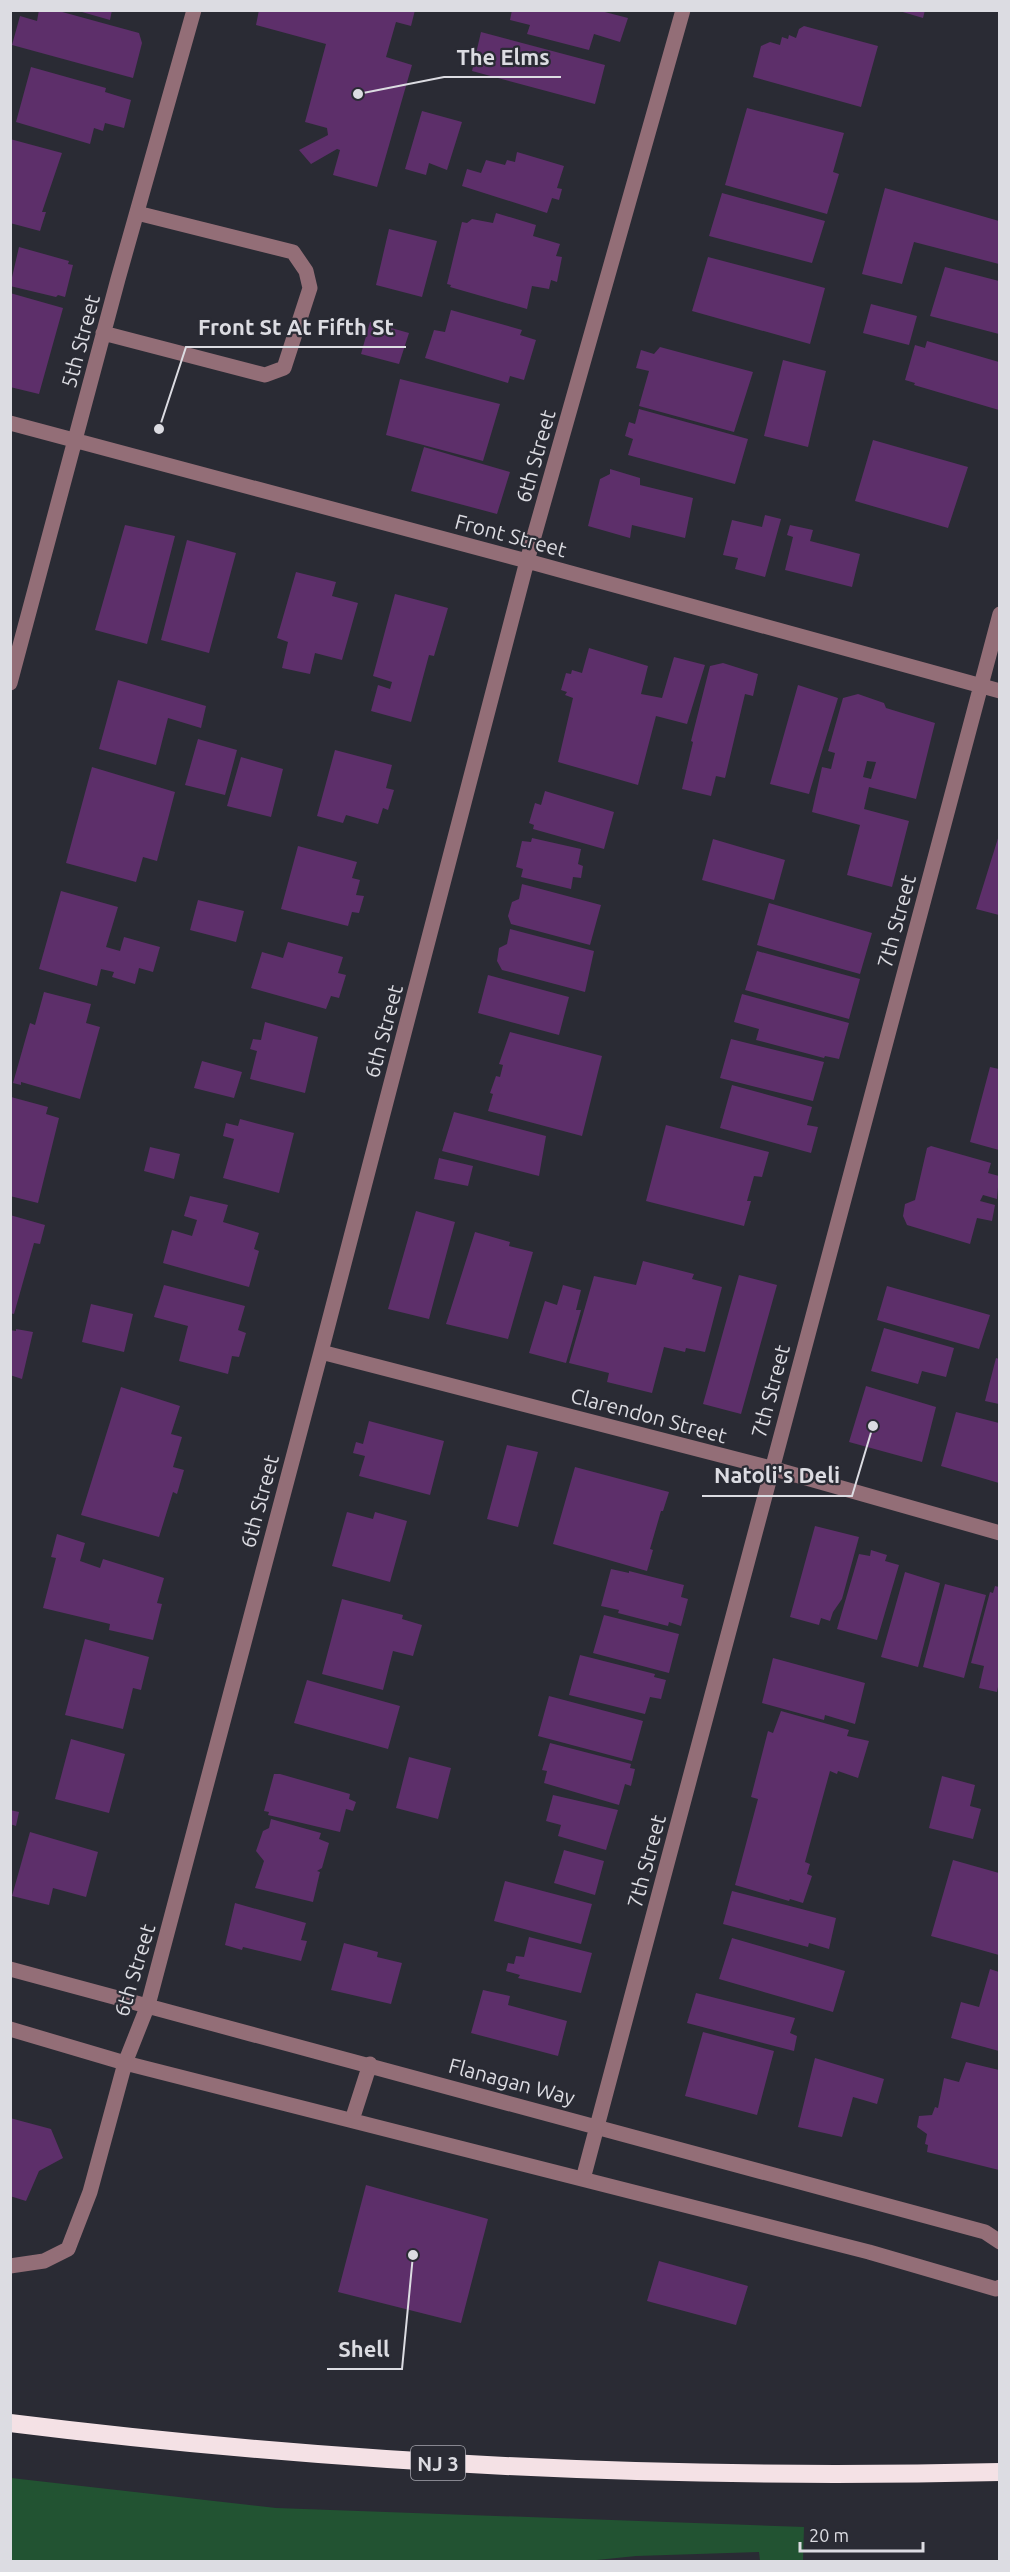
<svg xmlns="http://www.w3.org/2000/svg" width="1010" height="2572" viewBox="0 0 1010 2572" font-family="Ubuntu,sans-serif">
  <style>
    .green { fill: #225332 }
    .building { fill: #5d2f6a; fill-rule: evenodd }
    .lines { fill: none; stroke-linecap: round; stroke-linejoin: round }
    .minor { stroke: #936e77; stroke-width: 15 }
    .highway { stroke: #f4e1e5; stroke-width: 18 }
    .labels { text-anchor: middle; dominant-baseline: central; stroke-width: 4.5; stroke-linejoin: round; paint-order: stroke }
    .shield { fill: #2a2b34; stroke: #a7a7ae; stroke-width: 1.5 }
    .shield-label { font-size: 20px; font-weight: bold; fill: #dcdce2 }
    .street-label { font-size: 21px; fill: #dcdce2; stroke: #2a2b34 }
    .leader { fill: none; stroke: #dcdce2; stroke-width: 2 }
    .callout-dot { fill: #dcdce2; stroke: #2a2b34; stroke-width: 2 }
    .callout-label { font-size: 22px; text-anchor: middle; font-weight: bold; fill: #dcdce2; stroke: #2a2b34; stroke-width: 4.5; stroke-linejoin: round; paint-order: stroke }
  </style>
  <rect width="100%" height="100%" fill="#2a2b34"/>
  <!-- green -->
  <path class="green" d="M11 2478 276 2508 804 2527 803 2561H760L759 2552 636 2556 577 2562 11 2561Z"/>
  <!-- building -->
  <path class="building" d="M39 10H55L139 33 142 43 133 78 12 45 20 16 37 21Z
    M75 10H112L110 20Z
    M259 10H415L411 26 396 22 386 57 412 65 377 187 333 175 340 150 337 149 311 164 299 150 328 135 327 128 305 122 326 44 256 25Z
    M512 10H597L628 18 620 42 594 34 589 50 527 34 530 25 510 20Z
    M896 10H925L923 18Z
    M804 26 878 46 861 107 753 77 761 46 770 42 780 45 782 37 788 39 789 35 796 38 799 29Z
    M481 32 605 65 595 104 472 71Z
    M31 67 106 88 105 92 131 100 124 128 105 123 103 131 94 128 90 144 16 122Z
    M747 108 844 133 833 172 839 174 827 214 725 185Z
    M422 111 462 122 447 170 429 163 426 175 405 169Z
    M10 139 62 153 42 212H46L40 231 10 223Z
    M517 152 564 166 557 188 562 189 559 200 552 198 547 213 462 186 467 169 481 173 486 160 505 165 507 160 515 162Z
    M885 188 999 221V264L914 242 902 284 862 274Z
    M722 193 825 221 812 263 709 236Z
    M496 213 536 225 533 236 560 244 556 256 562 257 557 282 551 280 549 289 532 286 527 309 450 287 451 285 447 284 462 222 467 223 472 219 493 223Z
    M389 229 437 241 422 297 376 285Z
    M19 247 69 261 68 264 73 265 65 297 58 295 56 297 10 286Z
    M708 257 825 288 810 344 692 311Z
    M945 267 999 281V334L930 316Z
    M10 293 63 308 39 394 10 387Z
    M871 304 917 316 909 345 863 333Z
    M451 310 522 330 520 335 536 340 524 380 510 376 508 383 425 358 434 330 445 332Z
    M370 322 409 333 399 364 361 354Z
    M927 341 999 362V410L914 385 915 383 905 380 915 345 925 348Z
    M660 347 753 372 734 432 639 406 649 371 636 368 641 350 654 354Z
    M783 360 826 371 808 447 764 436Z
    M400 379 500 404 483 461 386 435Z
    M639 409 748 439 735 484 628 455 633 439 625 436 629 422 635 424Z
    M873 440 968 467 948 528 855 501Z
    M424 447 510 472 497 514 411 491Z
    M610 469 640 478V485L693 498 685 538 632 525 630 538 588 526 600 479 610 474Z
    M765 515 781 519 765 577 735 569 738 558 723 555 732 520 762 527Z
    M125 525 175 536 147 644 95 630Z
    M790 525 813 530 810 541 860 554 852 587 785 570 793 537 787 535Z
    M187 540 236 553 209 653 161 640Z
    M296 572 336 582 332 596 358 603 342 660 315 653 310 674 282 668 288 642 277 638Z
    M395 594 448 608 434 656 429 655 411 722 371 711 378 685 390 689 392 682 373 676Z
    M589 648 648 666 641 694 662 698 674 657 705 665 687 724 656 716 638 785 558 762 573 698 565 695 567 692 561 690 566 673 571 674 572 670 582 673Z
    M723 663 758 674 753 696 745 694 725 778 716 776 711 796 682 789 693 742 691 741 710 666Z
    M118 680 206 706 201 728 168 718 156 765 99 749Z
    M798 685 838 698 809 794 770 784Z
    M858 694 884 703 886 708 935 723 916 799 869 787 864 809 909 821 892 887 847 875 860 825 812 812 822 767 831 769 835 753 828 751 843 698ZM867 761 876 762 871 779 863 777Z
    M198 739 237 750 225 795 185 785Z
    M335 750 392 765 386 788 394 790 388 810 383 808 378 824 346 815 343 823 317 816Z
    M241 757 283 769 271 817 227 806Z
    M92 767 175 792 157 861 143 857 136 882 66 863Z
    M545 791 614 812 604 849 533 829 534 825 529 823 535 803 541 805Z
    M999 835V915L976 909Z
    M532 838 581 849 578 864 583 866 581 878 573 877 571 889 521 877 523 869 516 867 522 841 531 842Z
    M713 839 785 860 774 900 702 880Z
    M298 846 357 862 352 878 360 880 356 895 364 896 359 913 352 912 348 926 281 909Z
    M522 884 601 905 590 945 511 924 508 916 512 902 519 899Z
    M61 891 118 907 106 947 120 951 124 937 160 947 153 972 139 968 135 984 112 977 114 972 101 969 97 986 39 969Z
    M198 900 244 911 236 942 190 930Z
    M769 903 872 933 860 974 757 945Z
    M510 929 594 951 585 992 502 970 497 961 499 948 507 944Z
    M288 942 343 957 338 973 346 975 339 998 331 996 326 1009 251 988 262 952 283 958Z
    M757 951 860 979 849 1019 745 990Z
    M488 975 569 997 559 1035 478 1013Z
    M44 992 91 1004 86 1023 100 1027 80 1099 21 1082V1085L13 1083 30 1023 35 1025Z
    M742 994 849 1023 839 1059 825 1056 824 1058 756 1040 759 1029 734 1022Z
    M265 1022 318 1037 305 1093 250 1079 257 1051 250 1049 253 1039 261 1040Z
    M510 1032 602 1056 582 1136 488 1111 493 1094 490 1093 496 1076 500 1077 503 1065 499 1064Z
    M731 1039 824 1062 813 1101 720 1078Z
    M202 1061 242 1072 234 1098 194 1088Z
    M990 1067 999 1069V1150L970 1142Z
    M732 1085 812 1107 807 1125 818 1127 811 1153 720 1128Z
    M11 1097 48 1107 46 1114 59 1118 38 1203 10 1196Z
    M454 1112 546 1136 539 1176 442 1151Z
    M240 1119 294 1133 279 1193 223 1178 234 1139 223 1136 226 1123 238 1126Z
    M666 1125 769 1152 762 1177 754 1176 747 1201H751L744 1226 646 1201Z
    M931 1146 991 1163 988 1173 999 1176 997 1199 983 1195 980 1201 995 1205 992 1221 977 1218 970 1244 907 1225 903 1216 905 1204 915 1200 927 1148Z
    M150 1147 180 1154 174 1179 144 1171Z
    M439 1158 473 1166 468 1186 434 1179Z
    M190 1196 228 1205 223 1222 259 1233 254 1249 259 1251 249 1287 163 1263 172 1230 192 1236 197 1220 184 1216Z
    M416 1211 455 1222 429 1319 388 1309Z
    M10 1215 45 1225 40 1244 34 1243 14 1314 10 1313Z
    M475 1232 510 1242 509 1246 533 1252 508 1339 446 1324Z
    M643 1261 694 1274 692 1279 722 1287 705 1352 686 1348 685 1352 664 1347 652 1393 607 1382 609 1373 569 1363 594 1276 636 1285Z
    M739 1275 777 1285 741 1414 703 1404Z
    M164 1285 245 1306 238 1330 246 1333 239 1357 232 1356 228 1374 179 1361 188 1326 154 1317Z
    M563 1285 581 1290 576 1310H581L566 1363 529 1353 545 1301 557 1305Z
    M887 1286 990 1315 979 1349 877 1320Z
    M91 1304 133 1314 124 1352 82 1342Z
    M884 1328 954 1348 946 1377 922 1371 918 1384 871 1371Z
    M16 1329 33 1332 22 1379 10 1375V1330L16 1331Z
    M996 1358 999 1359V1404L985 1401Z
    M866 1386 936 1407 922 1462 849 1442Z
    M121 1387 180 1406 171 1434 182 1437 173 1467 184 1470 177 1494 173 1492 159 1537 81 1515Z
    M956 1412 999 1423V1483L941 1466Z
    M369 1421 444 1441 430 1495 359 1476 365 1456 353 1453 356 1442 363 1444Z
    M507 1445 538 1452 518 1527 487 1519Z
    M575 1467 669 1492 663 1511H661L650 1549 653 1550 647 1571 553 1544Z
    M347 1512 373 1519 375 1512 407 1521 390 1582 332 1566Z
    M815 1526 859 1537 842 1599 833 1612 830 1621 821 1618 819 1625 790 1617Z
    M57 1534 85 1543 80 1561 100 1568 103 1559 164 1578 157 1603 162 1604 153 1640 109 1630 110 1624 43 1608 56 1558 51 1557Z
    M871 1550 887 1555 885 1561 899 1565 877 1640 837 1629 859 1554 870 1556Z
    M611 1569 629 1573V1571L684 1585 681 1597 688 1599 681 1626 669 1622 668 1626 618 1613 619 1610 601 1606Z
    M905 1572 940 1583 918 1667 881 1657Z
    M945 1584 986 1595 964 1678 923 1667Z
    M995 1586 999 1587V1682L997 1692 979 1688 984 1666 971 1663 990 1592 993 1593Z
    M342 1599 403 1615 402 1619 422 1625 413 1656 393 1651 383 1690 322 1674Z
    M604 1615 679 1634 669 1673 593 1653Z
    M85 1639 149 1657 141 1690 133 1688 123 1729 65 1715Z
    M580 1655 655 1674 654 1677 666 1680 661 1699 650 1697 645 1714 569 1695Z
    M773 1658 865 1683 855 1724 825 1715 824 1720 762 1703Z
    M307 1680 400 1706 388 1749 294 1723Z
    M549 1696 643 1721 632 1761 538 1736Z
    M781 1711 849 1730 847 1736 869 1741 858 1778 838 1771 837 1774 830 1771 805 1862 810 1864 807 1874 812 1876 803 1903 790 1899 789 1901 735 1885 758 1799 751 1797 768 1731 773 1733Z
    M71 1739 125 1754 109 1813 55 1799Z
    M550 1743 631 1764 630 1768 635 1769 631 1786 625 1784 619 1805 544 1783 547 1771 542 1770Z
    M409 1757 451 1768 438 1819 396 1808Z
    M274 1774H280L350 1794 349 1799 356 1802 353 1811 346 1809 340 1832 268 1815 269 1812 264 1811Z
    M942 1776 975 1785 970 1806 981 1809 973 1839 929 1828Z
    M553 1795 618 1810 606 1850 558 1836 561 1825 546 1821Z
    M10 1810 19 1812 16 1826 10 1824Z
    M271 1819 321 1833 319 1839 329 1843 322 1868 317 1871 320 1872 313 1902 255 1888 264 1861 256 1851 263 1831 269 1828Z
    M30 1832 98 1852 86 1897 53 1888 49 1905 12 1896Z
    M564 1850 604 1861 595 1895 554 1883Z
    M953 1860 999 1873V1955L931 1936Z
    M505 1881 592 1904 581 1944 494 1921Z
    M732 1891 836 1918 829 1949 809 1943 808 1947 723 1924Z
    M235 1903 306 1923 301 1940 307 1941 301 1961 243 1947 242 1950 225 1945Z
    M529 1937 592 1953 581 1993 518 1978 520 1975 506 1971 508 1963 514 1964 516 1956 524 1957Z
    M732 1938 845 1971 833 2012 719 1979Z
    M344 1943 378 1952 377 1957 402 1963 391 2004 331 1990Z
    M990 1969 999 1972V2051L951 2038 961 2002 979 2007Z
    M483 1990 510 1996 508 2005 567 2021 558 2056 471 2033Z
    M696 1993 795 2018 790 2033 797 2036 794 2051 687 2023Z
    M703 2032 774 2051 757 2115 685 2096Z
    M815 2058 884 2079 877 2104 853 2097 842 2137 798 2127Z
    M966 2062 999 2070V2170L927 2152 928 2145 925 2144 927 2134 917 2127 919 2116 932 2115 935 2107 938 2108 944 2078 959 2082Z
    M10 2118 51 2129 63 2158 39 2171 26 2201 10 2196Z
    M366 2185 488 2219 461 2323 338 2292Z
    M659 2261 748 2286 736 2325 647 2301Z"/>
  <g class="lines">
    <!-- minor -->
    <path class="minor" d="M103 333 265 375 284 368 310 288 306 271 293 252 137 213
      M10 423 527 561 1000 691
      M10 683 118 279 194 10
      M321 1352 771 1468 1000 1533
      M10 1969 985 2232 1000 2242
      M10 2029 125 2063 869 2252 996 2289 1000 2287
      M352 2120 370 2064
      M583 2179 1000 614
      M10 2266 44 2261 68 2249 90 2192 125 2063 148 2005 321 1352 527 561 683 10"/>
    <!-- highway -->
    <path class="highway" d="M10 2423C339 2464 669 2480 1000 2472"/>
  </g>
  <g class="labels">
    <!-- shield labels -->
    <rect class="shield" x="411" y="2446" width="54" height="34" rx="4.5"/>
    <g class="shield-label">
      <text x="438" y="2463">NJ 3</text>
    </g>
    <!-- street labels -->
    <g class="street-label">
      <text transform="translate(80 341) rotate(-75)">5th Street</text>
      <text transform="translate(535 456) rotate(-74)">6th Street</text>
      <text transform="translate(511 535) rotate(15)">Front Street</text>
      <text transform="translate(896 921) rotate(-75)">7th Street</text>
      <text transform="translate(383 1031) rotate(-75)">6th Street</text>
      <text transform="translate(770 1391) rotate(-75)">7th Street</text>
      <text transform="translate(649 1415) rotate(15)">Clarendon Street</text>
      <text transform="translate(259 1501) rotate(-75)">6th Street</text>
      <text transform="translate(646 1861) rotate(-75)">7th Street</text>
      <text transform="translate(134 1970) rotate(-73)">6th Street</text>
      <text transform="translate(512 2081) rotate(15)">Flanagan Way</text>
    </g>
  </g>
  <!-- callouts -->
  <path class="leader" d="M358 94L444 77H561M159 429L186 347H406M873 1426L852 1496H702M413 2255L402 2369H327"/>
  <g class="callout-dot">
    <circle cx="358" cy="94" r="6"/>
    <circle cx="159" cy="429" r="6"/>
    <circle cx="873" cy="1426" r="6"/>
    <circle cx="413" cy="2255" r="6"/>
  </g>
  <g class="callout-label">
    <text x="503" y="65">The Elms</text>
    <text x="296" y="335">Front St At Fifth St</text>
    <text x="777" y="1483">Natoli's Deli</text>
    <text x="364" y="2357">Shell</text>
  </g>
  <!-- border -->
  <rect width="1010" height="2572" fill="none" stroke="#dcdce2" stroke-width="24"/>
  <!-- scale -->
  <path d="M800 2542v9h123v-9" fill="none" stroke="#dcdce2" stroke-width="3"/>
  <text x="809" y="2542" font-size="18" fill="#dcdce2" stroke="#2a2b34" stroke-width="4.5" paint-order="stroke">20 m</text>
</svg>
